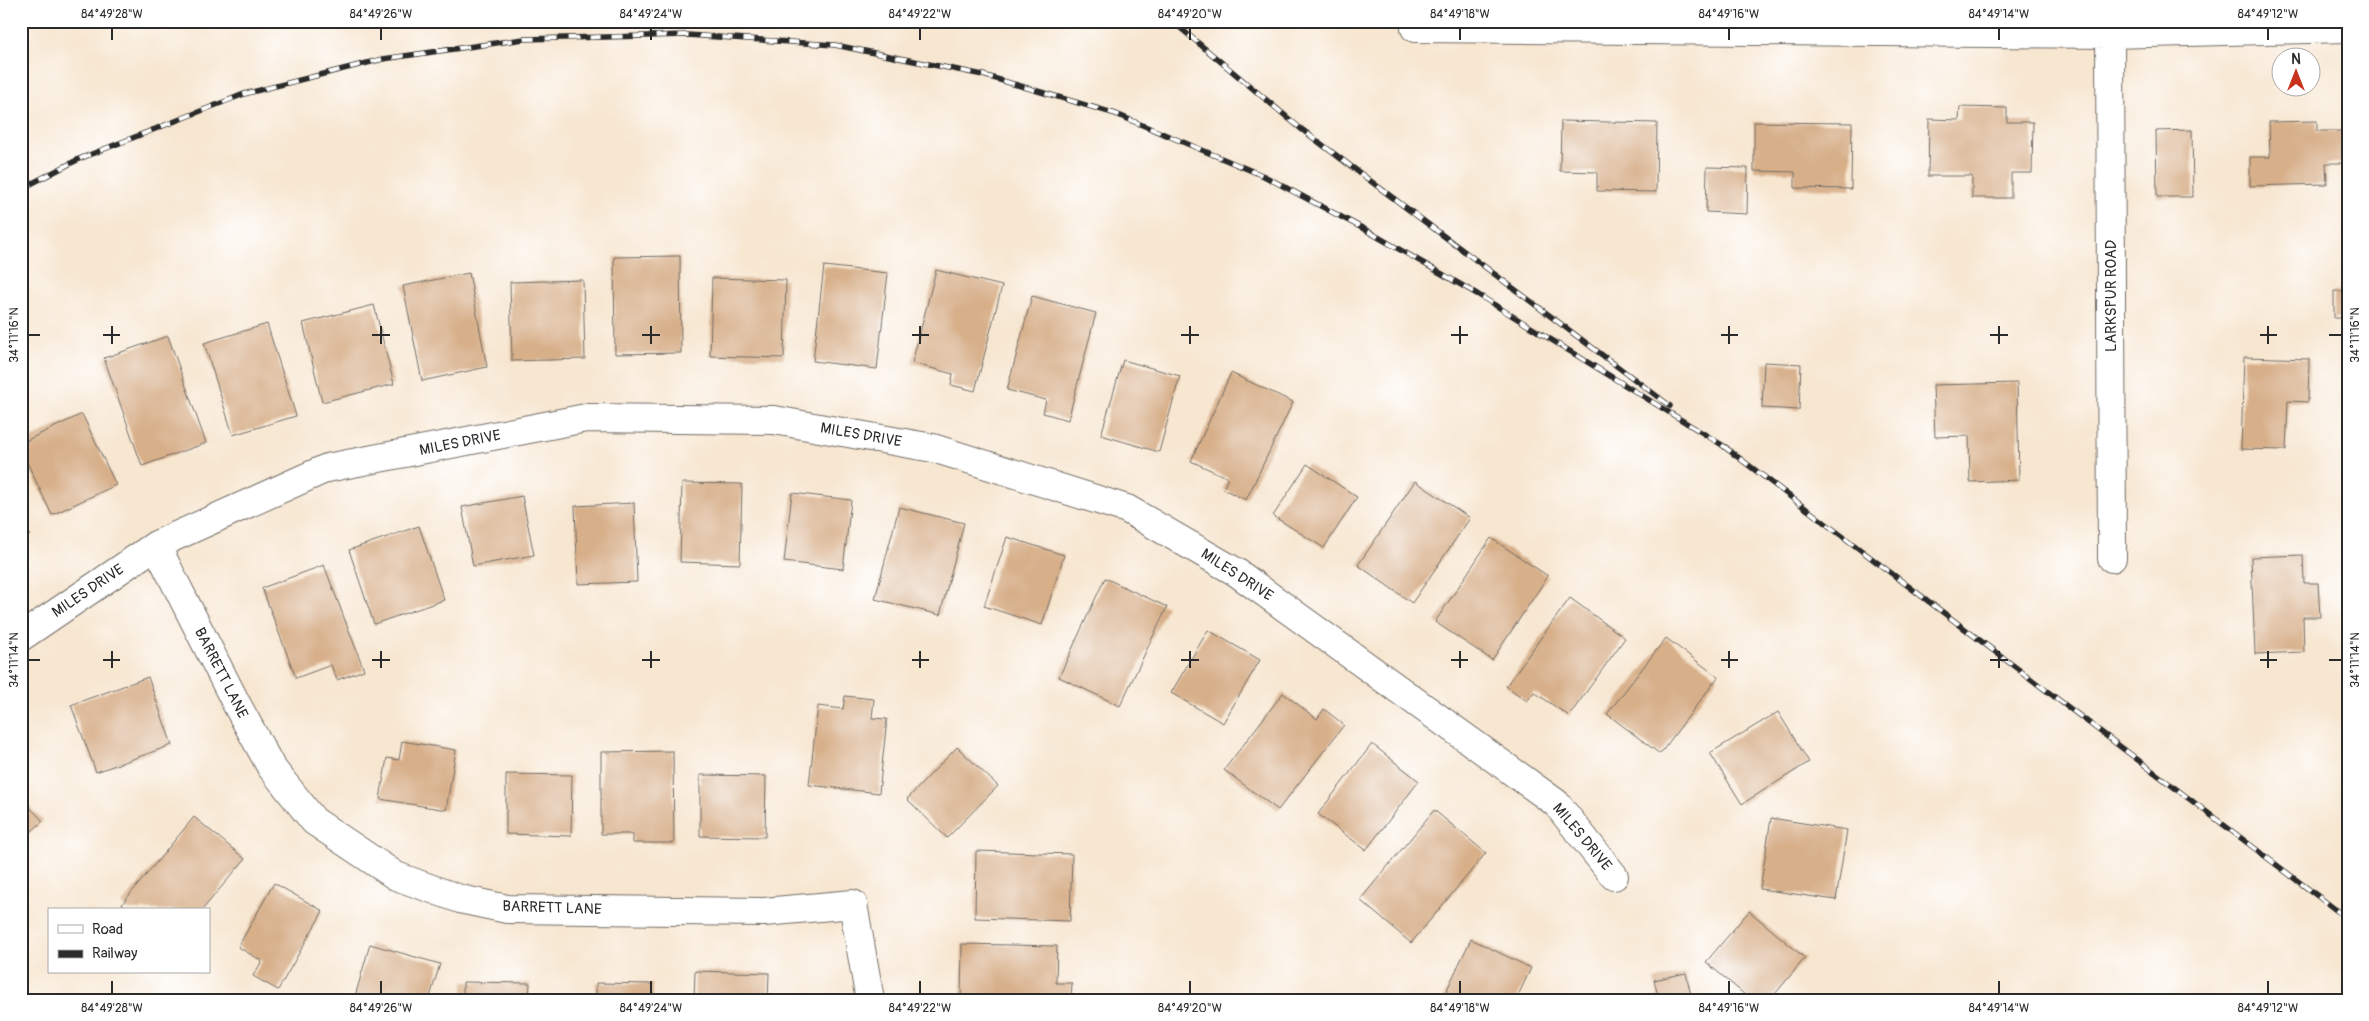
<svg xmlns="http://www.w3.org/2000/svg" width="2369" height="1021" viewBox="0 0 2369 1021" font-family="Pangolin,sans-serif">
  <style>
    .building { fill: #d7af89 }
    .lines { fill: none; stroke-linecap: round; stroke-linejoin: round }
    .minor-casing { stroke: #726c65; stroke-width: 30 }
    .minor { stroke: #fff; stroke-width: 28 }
    .rail-casing { stroke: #2b2b2b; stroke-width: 5.5 }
    .rail { stroke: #fff; stroke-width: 4; stroke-dasharray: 11; stroke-linecap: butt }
    .ticks { fill: none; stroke: #2b2b2b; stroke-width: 2 }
    .labels { text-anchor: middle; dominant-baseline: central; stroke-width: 4; stroke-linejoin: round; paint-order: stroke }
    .street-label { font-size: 15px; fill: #2b2b2b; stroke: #fff }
    .neatline { fill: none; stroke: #2b2b2b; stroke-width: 2 }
    .ticks-label { font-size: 12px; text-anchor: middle; fill: #2b2b2b }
  </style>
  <rect width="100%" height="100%" fill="#fff"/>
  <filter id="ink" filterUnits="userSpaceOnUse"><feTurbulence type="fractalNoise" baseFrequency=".02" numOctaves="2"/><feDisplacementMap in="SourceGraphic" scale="10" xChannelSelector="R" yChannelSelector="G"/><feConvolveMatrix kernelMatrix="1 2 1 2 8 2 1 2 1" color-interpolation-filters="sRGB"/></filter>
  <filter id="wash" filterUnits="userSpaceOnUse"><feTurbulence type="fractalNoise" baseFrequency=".0096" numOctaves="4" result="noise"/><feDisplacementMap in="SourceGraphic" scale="20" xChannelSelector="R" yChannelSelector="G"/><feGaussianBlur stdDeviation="1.12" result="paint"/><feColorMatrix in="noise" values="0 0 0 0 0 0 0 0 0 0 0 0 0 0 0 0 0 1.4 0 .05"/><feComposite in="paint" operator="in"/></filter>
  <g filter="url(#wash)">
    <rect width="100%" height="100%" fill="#f7e6d0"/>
    <g id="blocks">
      <!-- building -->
      <path class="building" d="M1960 107 2007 108V122H2033L2032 173H2011V198H1972V176H1928L1929 119 1959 120Z
        M1561 121 1657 123 1656 192 1597 191V172L1560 171Z
        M2317 121V131H2348V163H2326L2327 184 2250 186V157H2270L2269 122Z
        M1754 122 1852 123 1851 189 1795 188V172L1754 171Z
        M2192 130 2193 197H2157L2156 131Z
        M1707 167 1748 168 1747 214 1706 212Z
        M680 256 681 353 615 354 614 257Z
        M824 266 888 273 877 369 813 361Z
        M936 270 1002 286 975 391 951 385 953 374 912 363Z
        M469 273 487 367 422 381 403 286Z
        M712 278 786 280 784 358 710 356Z
        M583 280 585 359 512 361 510 282Z
        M2334 291H2348V318H2334Z
        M1032 296 1096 313 1068 420 1043 413 1046 400 1007 390Z
        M374 305 394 384 322 402 303 323Z
        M267 324 296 416 233 435 204 343Z
        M168 336 206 443 142 466 104 358Z
        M2244 357 2309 359 2308 402 2288 401 2286 450 2241 449Z
        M1123 360 1180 376 1159 452 1101 435Z
        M1764 362 1801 364 1799 410 1762 408Z
        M1231 373 1293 402 1246 500 1223 489 1228 478 1191 461Z
        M2017 383 2019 480 1970 482 1969 436 1935 437 1933 385Z
        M82 414 116 485 52 515 21 450V443Z
        M1307 464 1357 497 1324 548 1273 516Z
        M1415 481 1470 518 1412 603 1358 565Z
        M682 483 742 484 740 564 680 562Z
        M792 493 851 500 843 569 784 562Z
        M522 496 534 555 473 566 462 507Z
        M634 503 637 582 578 584 575 506Z
        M899 507 964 523 940 615 875 599Z
        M21 520 30 535 21 540Z
        M419 526 444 600 374 624 349 550Z
        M1007 537 1064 555 1042 625 984 606Z
        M1491 538 1548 576 1492 660 1435 622Z
        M2303 555 2304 583H2318L2320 617H2303L2304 652 2255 654 2251 557Z
        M324 565 364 670 337 680 331 665 296 678 262 588Z
        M1105 578 1167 607 1120 706 1059 677Z
        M1570 598 1625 638 1569 716 1534 692 1527 701 1506 686Z
        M1208 630 1260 660 1223 723 1171 693Z
        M1666 638 1718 677 1660 754 1607 714Z
        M148 677 172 745 96 772 71 705Z
        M1283 693 1317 719 1324 709 1344 725 1278 810 1224 770Z
        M845 696 874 699 872 718 887 719 879 793 809 785 818 706 843 709Z
        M1778 712 1809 762 1742 804 1710 753Z
        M402 741 456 750 446 810 380 799 387 758 399 760Z
        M1372 744 1419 781 1366 850 1318 814Z
        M957 747 998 786 947 838 907 799Z
        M673 751 674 843H633V834H601V752Z
        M506 774 572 775 571 836 506 834Z
        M700 775 766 776 765 837 700 836Z
        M21 798 43 821 21 841Z
        M1434 810 1486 853 1411 943 1360 900Z
        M194 817 245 859 202 910H129L122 904Z
        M1771 818 1847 830 1836 900 1760 889Z
        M976 851 1072 854 1070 921 975 918Z
        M274 883 323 911 278 990 253 976 262 961 238 947Z
        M1749 911 1805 958 1770 1000H1751L1706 962Z
        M1471 939 1531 968 1516 1000H1442Z
        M370 944 440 964 429 1000H354Z
        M962 944 1057 946 1056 983H1072L1071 1000H961Z
        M695 971 769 973 768 1000H694Z
        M1686 973 1692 1000H1646L1658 996 1654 980Z
        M463 982 530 983 529 1000H463Z
        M596 983 653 984V1000H596Z"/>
    </g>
  </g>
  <g filter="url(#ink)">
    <use href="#blocks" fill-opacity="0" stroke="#726c65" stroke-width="1"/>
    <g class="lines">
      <!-- minor casing -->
      <g class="minor-casing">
        <path id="minor" d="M1415 28 2110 34 2348 28
          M2110 34 2112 558
          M156 545 237 705 271 767 314 821 396 876 460 899 507 909 764 912 853 904 870 1000
          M21 637 156 545 327 468 586 418 774 420 933 448 1127 509 1236 572 1556 803 1614 876"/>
      </g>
      <!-- minor -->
      <use href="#minor" class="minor"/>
      <!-- rail casing -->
      <g class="rail-casing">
        <path id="rail" d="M1172 21 1300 128 1670 406
          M21 189 79 159 244 94 383 59 524 39 687 35 835 45 983 75 1116 114 1264 176 1364 229 1477 294 1727 448
          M1722 445 2348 919"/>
      </g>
      <!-- rail -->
      <use href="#rail" class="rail"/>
    </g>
  </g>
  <!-- ticks -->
  <path class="ticks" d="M112 28V40M381 28V40M651 28V40M920 28V40M1190 28V40M1460 28V40M1729 28V40M1999 28V40M2268 28V40M112 326V344M381 326V344M651 326V344M920 326V344M1190 326V344M1460 326V344M1729 326V344M1999 326V344M2268 326V344M28 335H40M103 335H120M372 335H390M642 335H660M912 335H929M1181 335H1199M1451 335H1468M1721 335H1738M1990 335H2008M2260 335H2277M2329 335H2342M112 651V668M381 651V668M651 651V668M920 651V668M1190 651V668M1460 651V668M1729 651V668M1999 651V668M2268 651V668M28 660H40M103 660H120M372 660H390M642 660H660M912 660H929M1181 660H1199M1451 660H1468M1721 660H1738M1990 660H2008M2260 660H2277M2329 660H2342M112 981V994M381 981V994M651 981V994M920 981V994M1190 981V994M1460 981V994M1729 981V994M1999 981V994M2268 981V994"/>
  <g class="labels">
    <!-- street labels -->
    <g class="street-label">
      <text transform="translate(2111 296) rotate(-90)">LARKSPUR ROAD</text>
      <text transform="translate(861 435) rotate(10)">MILES DRIVE</text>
      <text transform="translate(460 443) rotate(-11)">MILES DRIVE</text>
      <text transform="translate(1237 575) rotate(33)">MILES DRIVE</text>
      <text transform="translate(88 591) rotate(-34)">MILES DRIVE</text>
      <text transform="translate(221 673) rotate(63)">BARRETT LANE</text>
      <text transform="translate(1582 837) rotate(50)">MILES DRIVE</text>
      <text transform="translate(552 908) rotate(2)">BARRETT LANE</text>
    </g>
  </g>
  <!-- margin -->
  <rect width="2369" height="1021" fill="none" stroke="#fff" stroke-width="55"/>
  <!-- legend -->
  <rect x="48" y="908" width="162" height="65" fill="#ffffff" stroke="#aaaaaa"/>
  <rect x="58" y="925" width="25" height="8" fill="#ffffff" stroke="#aaaaaa"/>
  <text x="92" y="934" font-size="15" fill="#2b2b2b">Road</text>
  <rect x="58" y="950" width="25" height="8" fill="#2b2b2b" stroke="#aaaaaa"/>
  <text x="92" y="958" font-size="15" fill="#2b2b2b">Railway</text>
  <!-- north arrow -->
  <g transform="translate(2296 72)"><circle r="24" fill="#ffffff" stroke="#aaaaaa"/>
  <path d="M0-4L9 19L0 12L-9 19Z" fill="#c8321e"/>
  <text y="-8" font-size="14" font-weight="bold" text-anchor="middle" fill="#2b2b2b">N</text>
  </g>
  <rect x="28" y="28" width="2314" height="966" class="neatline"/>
  <g class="ticks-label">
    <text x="112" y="18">84°49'28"W</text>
    <text x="381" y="18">84°49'26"W</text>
    <text x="651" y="18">84°49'24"W</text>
    <text x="920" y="18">84°49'22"W</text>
    <text x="1190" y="18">84°49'20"W</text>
    <text x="1460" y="18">84°49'18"W</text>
    <text x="1729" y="18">84°49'16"W</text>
    <text x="1999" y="18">84°49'14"W</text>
    <text x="2268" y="18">84°49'12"W</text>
    <text transform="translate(14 335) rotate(-90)" y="4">34°11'16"N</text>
    <text transform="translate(2355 335) rotate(-90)" y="4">34°11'16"N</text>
    <text transform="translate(14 660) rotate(-90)" y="4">34°11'14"N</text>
    <text transform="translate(2355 660) rotate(-90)" y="4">34°11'14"N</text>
    <text x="112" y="1012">84°49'28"W</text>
    <text x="381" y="1012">84°49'26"W</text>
    <text x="651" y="1012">84°49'24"W</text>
    <text x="920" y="1012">84°49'22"W</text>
    <text x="1190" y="1012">84°49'20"W</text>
    <text x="1460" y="1012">84°49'18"W</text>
    <text x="1729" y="1012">84°49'16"W</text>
    <text x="1999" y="1012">84°49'14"W</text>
    <text x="2268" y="1012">84°49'12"W</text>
  </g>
</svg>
